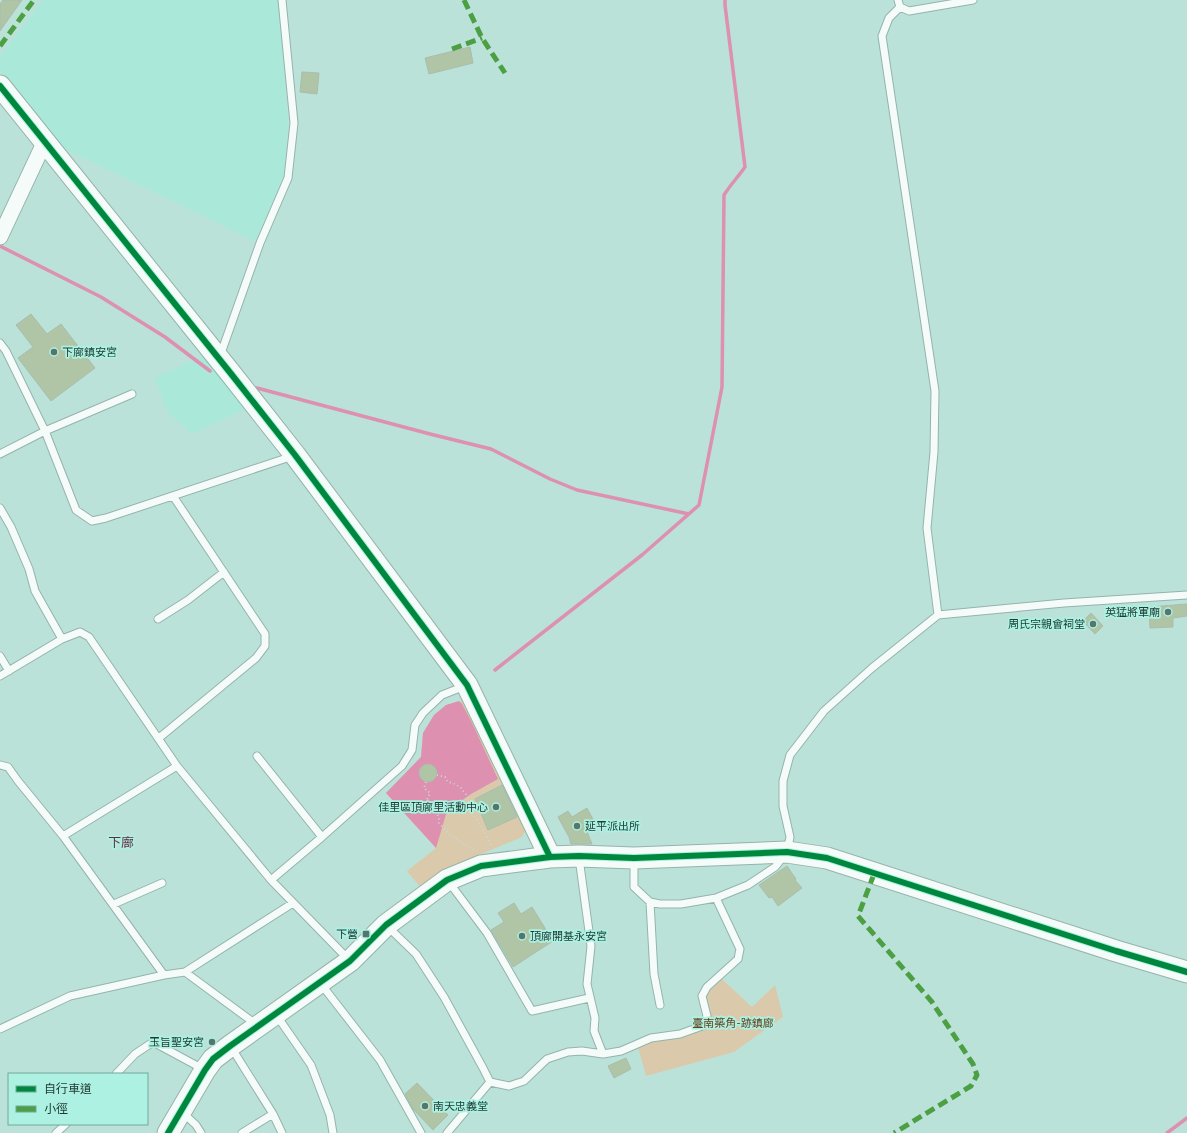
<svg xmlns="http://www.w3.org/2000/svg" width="1187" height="1133" viewBox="0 0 1187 1133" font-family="'Nunito Sans','Noto Sans TC',sans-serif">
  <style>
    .built { fill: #aae8da }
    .green { fill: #dacaab }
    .water { fill: #dd90af }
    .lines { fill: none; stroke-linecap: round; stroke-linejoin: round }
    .stream { stroke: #dd90af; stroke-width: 3.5 }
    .building { fill: #afc5a6; stroke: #a9bdaf }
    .lane-casing { stroke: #95b3ac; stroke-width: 9 }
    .street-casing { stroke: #95b3ac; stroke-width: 17 }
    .secondary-casing { stroke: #95b3ac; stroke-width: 23 }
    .path { stroke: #cbd8d5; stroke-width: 2; stroke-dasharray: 1 3; stroke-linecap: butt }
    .lane { stroke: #f5fbf9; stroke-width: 7 }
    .street { stroke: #f5fbf9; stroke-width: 15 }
    .secondary { stroke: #f5fbf9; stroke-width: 21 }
    .quiet { stroke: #4ca043; stroke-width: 5; stroke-dasharray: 10 5; stroke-linecap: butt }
    .cycleway-casing { stroke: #acf1e1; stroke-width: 8 }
    .cycleway { stroke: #00873e; stroke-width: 6 }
    .poi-dot { fill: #55756e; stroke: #acf1e1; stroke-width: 1.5 }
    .labels { text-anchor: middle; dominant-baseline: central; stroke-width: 3.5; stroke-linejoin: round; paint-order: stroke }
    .poi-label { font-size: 11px; fill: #1e3a34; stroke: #acf1e1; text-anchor: end }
    .park-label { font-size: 11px; fill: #673d1a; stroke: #acf1e1 }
    .quarter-label { font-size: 13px; fill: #6d2944; stroke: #acf1e1 }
  </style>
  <rect width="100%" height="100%" fill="#bbe2d9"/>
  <!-- built -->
  <path class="built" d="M43 0H279L288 124 284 178 255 241 63 148 0 70V57Z
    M204 356 248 408 192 434 167 411 155 377Z"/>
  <!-- green -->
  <path class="green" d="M466 700 529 824 522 837 453 866 421 888 407 871 436 848 386 793 421 757 423 733 434 715 446 705Z
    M721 978 752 1007 775 985 783 1017 734 1052 646 1076 638 1047 651 1041 679 1038 708 1025 711 1015 706 996 711 987Z"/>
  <!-- water -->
  <path class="water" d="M459 701 462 704 472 723 498 779 471 794 447 811 436 848 386 793 421 757 423 733 434 715 446 705Z"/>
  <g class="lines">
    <!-- stream -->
    <path class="stream" d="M0 246 101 297 165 337 210 371
      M257 388 430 434 491 449 550 479 577 490 689 514
      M495 670 642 555 699 505 722 387 724 195C731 184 738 177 745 167L725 5V0
      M1167 1133 1187 1118"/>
  </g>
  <!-- building -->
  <path class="building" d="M3 0H22L0 31V4Z
    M470 47 473 63 429 74 425 58Z
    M302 72 319 73 317 94 300 92Z
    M31 314 47 334 61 324 95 368 51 401 18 358 33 347 16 325Z
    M1187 604V616L1173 618V627L1150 628 1149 607Z
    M1091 613 1103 626 1095 634 1083 621Z
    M419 773a9 9 0 1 1 18 0a9 9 0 1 1-18 0Z
    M502 785 517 817 488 830 475 799Z
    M587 808 595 823 586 829 592 844H571L569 837 558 817 568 811 572 817Z
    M787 866 796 879 795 880 802 888 778 906 772 897 769 898 759 885Z
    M514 903 521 914 532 907 553 941 513 967 491 930 504 922 498 913Z
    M626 1058 631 1069 614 1078 608 1066Z
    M417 1083 448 1115 433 1130 413 1109 405 1094Z"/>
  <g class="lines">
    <!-- lane casing -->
    <g class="lane-casing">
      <path id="lane" d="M898 0 900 7 889 18 882 36 935 391 934 452 927 528 938 615
        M900 7 909 11 973 0
        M0 343 6 351 45 431 76 510 92 521 106 518 293 456
        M220 356 260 243 288 178 294 123 282 0
        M0 454 45 431 132 394
        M0 508 11 527 29 569 35 591 62 639
        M158 619 188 600 224 572
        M0 656 9 671
        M0 676 62 639 80 632 89 637 177 766 271 880 349 960
        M159 738 256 658 265 646V634L173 496
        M257 756 322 837
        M0 765 8 767 18 781 63 836 164 975
        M63 836 177 766
        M579 858 591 946 587 984 595 1018 594 1031 603 1054
        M634 860V887L650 902 660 904H681L716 898 748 885 775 867 787 852 790 837 783 806V781L790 755 824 711 872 668 938 615 1064 603 1187 595
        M271 880 322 837 402 766 412 750 415 725 423 713 442 695 465 686
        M448 881 487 933 532 1011 589 998
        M650 902 654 974 660 1005
        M114 904 162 883
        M388 927 416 954 444 997 483 1068 490 1082 447 1133
        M185 972 293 903
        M321 984 380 1060 421 1133
        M277 1016 311 1065 330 1115 333 1133
        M0 1029 70 996 164 975 185 972 257 1025
        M231 1047 273 1114 282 1133
        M116 1074 135 1054 153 1042 203 1069
        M490 1082 509 1086 524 1081 547 1059 568 1052 582 1051 603 1054 621 1051 651 1038 680 1034 705 1025 707 1016 702 996 707 987 738 959 740 949 716 898
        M182 1112 196 1125 201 1133
        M56 1133 66 1124
        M242 1133 273 1114"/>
    </g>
    <!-- street casing -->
    <g class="street-casing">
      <path id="street" d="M0 237 45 141"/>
    </g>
    <!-- secondary casing -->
    <g class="secondary-casing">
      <path id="secondary" d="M0 86 232 375 295 455 467 685 550 857
        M168 1133 205 1070 213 1059 230 1046 350 961 386 925 447 880 481 866 550 857 579 856 634 858 787 852 827 858 1116 951 1187 972"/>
    </g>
    <!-- path -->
    <path class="path" d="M437 775 445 777 448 782 455 784 461 788 467 796 469 805 492 846
      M426 782 424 788 430 793 427 800 439 817V823L450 835 476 851
      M642 1032 639 1015 652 1009"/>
    <!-- lane -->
    <use href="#lane" class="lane"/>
    <!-- street -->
    <use href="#street" class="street"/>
    <!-- secondary -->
    <use href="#secondary" class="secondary"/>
    <!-- quiet -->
    <path class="quiet" d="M464 0 482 38 505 73
      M0 46 34 0
      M452 49 482 38
      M874 874 858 916 932 1002 973 1064 977 1075 971 1086 894 1133"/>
    <!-- cycleway casing -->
    <g class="cycleway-casing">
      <path id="cycleway" d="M0 86 232 375 295 455 467 685 550 857
        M168 1133 205 1070 213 1059 230 1046 350 961 386 925 447 880 481 866 550 857 579 856 634 858 787 852 827 858 1116 951 1187 972"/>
    </g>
    <!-- cycleway -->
    <use href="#cycleway" class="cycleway"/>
  </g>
  <!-- markers -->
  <g class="poi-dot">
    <circle cx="54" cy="352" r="4"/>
    <circle cx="1168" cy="612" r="4"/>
    <circle cx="1093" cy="624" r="4"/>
    <circle cx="496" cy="807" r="4"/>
    <circle cx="577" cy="826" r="4"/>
    <rect x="362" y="930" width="8" height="8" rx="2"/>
    <circle cx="522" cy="936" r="4"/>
    <circle cx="212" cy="1042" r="4"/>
    <circle cx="425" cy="1106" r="4"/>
  </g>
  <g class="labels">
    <!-- poi labels -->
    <g class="poi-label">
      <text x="62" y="352" text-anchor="start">下廍鎮安宮</text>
      <text x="1160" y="612">英猛將軍廟</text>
      <text x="1085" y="624">周氏宗親會祠堂</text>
      <text x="488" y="807">佳里區頂廍里活動中心</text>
      <text x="585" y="826" text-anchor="start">延平派出所</text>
      <text x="358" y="934">下營</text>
      <text x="530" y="936" text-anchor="start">頂廍開基永安宮</text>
      <text x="204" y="1042">玉旨聖安宮</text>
      <text x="433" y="1106" text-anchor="start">南天忠義堂</text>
    </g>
    <!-- park labels -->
    <g class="park-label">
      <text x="733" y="1023">臺南築角-跡鎮廊</text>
    </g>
    <!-- quarter labels -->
    <g class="quarter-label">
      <text x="121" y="843">下廍</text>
    </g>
  </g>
  <!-- legend -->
  <rect x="8" y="1073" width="140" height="52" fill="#acf1e1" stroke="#73a89c"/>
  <rect x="16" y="1086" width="20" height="6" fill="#00873e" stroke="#73a89c"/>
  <text x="44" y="1093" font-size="12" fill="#1e3a34">自行車道</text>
  <rect x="16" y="1106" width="20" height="6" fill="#4ca043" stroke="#73a89c"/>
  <text x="44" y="1113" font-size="12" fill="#1e3a34">小徑</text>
</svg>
